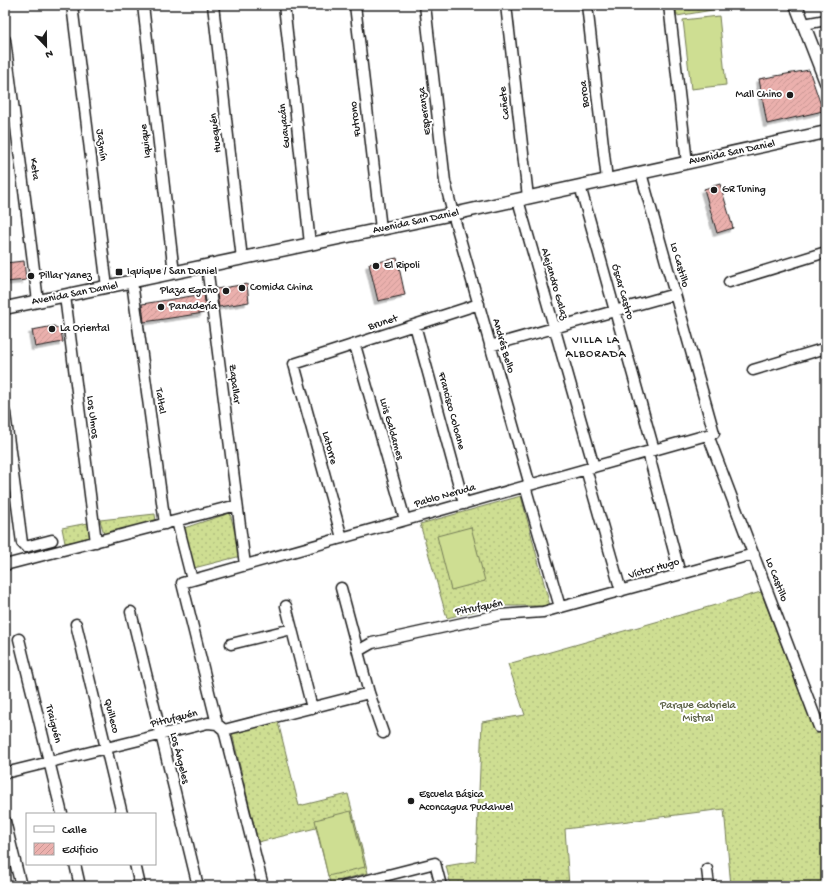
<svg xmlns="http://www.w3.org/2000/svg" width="831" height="891" viewBox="0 0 831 891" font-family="'Gochi Hand',sans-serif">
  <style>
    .grass { fill: url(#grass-dots); stroke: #757d57 }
    .garden { fill: #cede92; stroke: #757d57 }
    .building { fill: url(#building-hatch); stroke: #1c1c1c; filter: url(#shadow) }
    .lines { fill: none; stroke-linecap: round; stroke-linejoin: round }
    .minor-casing { stroke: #1c1c1c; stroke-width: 13 }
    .tertiary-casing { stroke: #1c1c1c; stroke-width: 15 }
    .minor { stroke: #fff; stroke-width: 10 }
    .tertiary { stroke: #fff; stroke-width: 12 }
    .poi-dot { fill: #1c1c1c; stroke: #fff; stroke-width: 1.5 }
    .labels { text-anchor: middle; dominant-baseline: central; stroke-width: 4; stroke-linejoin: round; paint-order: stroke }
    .street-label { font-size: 11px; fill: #1c1c1c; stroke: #fff }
    .poi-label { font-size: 11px; fill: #1c1c1c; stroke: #fff; text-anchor: start }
    .park-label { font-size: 11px; fill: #5a6045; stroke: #fff }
    .neighbourhood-label { font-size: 12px; letter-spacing: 1px; fill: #1c1c1c; stroke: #fff }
  </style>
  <defs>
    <pattern id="grass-dots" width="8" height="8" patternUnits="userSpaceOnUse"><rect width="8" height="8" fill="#cede92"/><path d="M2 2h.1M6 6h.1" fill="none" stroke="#b0be7d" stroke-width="1.8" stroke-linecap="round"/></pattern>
    <pattern id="building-hatch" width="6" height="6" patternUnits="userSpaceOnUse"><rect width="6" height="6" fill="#ebb0ad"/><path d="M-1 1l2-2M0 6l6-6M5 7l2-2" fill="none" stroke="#c99794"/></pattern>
    <filter id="shadow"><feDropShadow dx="-3.5" dy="3.5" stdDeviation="0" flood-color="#0004"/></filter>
  </defs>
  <rect width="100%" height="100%" fill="#fff"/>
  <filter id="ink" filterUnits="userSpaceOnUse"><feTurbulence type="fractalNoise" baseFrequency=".025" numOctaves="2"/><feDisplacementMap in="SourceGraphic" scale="8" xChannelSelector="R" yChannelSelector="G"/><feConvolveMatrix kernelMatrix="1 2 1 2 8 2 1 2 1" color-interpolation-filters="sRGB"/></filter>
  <g filter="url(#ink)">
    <!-- grass -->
    <path class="grass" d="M675 5H717L718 9 677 16Z
      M521 496 550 606H495L447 618 420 524Z
      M230 513 241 556 194 568 184 528Z
      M155 514 156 521 104 534 100 520Z
      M88 523 91 539 65 543 62 528Z
      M761 592 816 734 826 730V886H731L724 809 565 829 569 886H451L446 866 476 861 482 722 525 715 508 664Z
      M278 722 299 806 348 794 368 873 330 883 316 828 258 842 232 733Z"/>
    <!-- garden -->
    <path class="garden" d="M719 16 726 85 691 89 683 20Z
      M471 527 485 581 451 590 437 536Z
      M351 811 365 867 328 876 315 820Z"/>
    <!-- building -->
    <path class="building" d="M809 70 823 111 767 124 759 79Z
      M720 184 733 228 717 233 704 189Z
      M397 258 405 295 378 301 369 264Z
      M24 261 26 280 6 282 5 263Z
      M247 284 249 302 219 307 216 289Z
      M204 294 206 309H204V313L144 322 142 304Z
      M54 326 61 331 63 342 35 347 32 330Z"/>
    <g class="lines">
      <!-- minor casing -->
      <g class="minor-casing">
        <path id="minor" d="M72 5 107 287
          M143 5 174 273
          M213 5 242 259
          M284 5 310 244
          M355 5 381 229
          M425 5 445 182 453 214 530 485
          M506 5 528 197
          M587 5 607 180
          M669 5 687 163
          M804 24 826 20
          M5 40 38 301
          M580 186 654 450
          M518 200 594 467
          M207 266 245 565
          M132 282 165 524
          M729 282 826 252
          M65 296 96 542
          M415 325 464 504
          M355 345 405 520
          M490 346 675 294
          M753 370 826 348
          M5 413 22 543 26 547 29 546 52 540
          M708 435 819 727 826 725
          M648 452 680 574
          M586 469 621 591
          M525 486 560 607
          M177 521 192 580
          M342 538 294 364 479 304
          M5 565 237 505
          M341 588 369 693 383 733
          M286 606 312 708
          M131 612 198 886
          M76 624 122 814
          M19 639 62 814
          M231 644 292 629
          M358 651 372 643 499 615 543 612 754 554
          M217 724 182 583 714 433 641 173
          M224 730 369 693
          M5 773 208 723 217 724 224 730 263 886
          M5 821 21 886
          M75 864 80 886
          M135 864 140 886
          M707 869 709 886
          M345 886 435 863 441 886"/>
      </g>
      <!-- tertiary casing -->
      <g class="tertiary-casing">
        <path id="tertiary" d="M796 5 826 82
          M5 308 453 214 826 132"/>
      </g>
      <!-- minor -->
      <use href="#minor" class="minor"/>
      <!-- tertiary -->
      <use href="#tertiary" class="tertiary"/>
    </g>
  </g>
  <!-- markers -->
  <g class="poi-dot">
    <circle cx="790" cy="95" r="4"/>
    <circle cx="714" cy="190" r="4"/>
    <circle cx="376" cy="266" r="4"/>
    <rect x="115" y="268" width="8" height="8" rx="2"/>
    <circle cx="31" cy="276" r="4"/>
    <circle cx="242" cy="288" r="4"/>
    <circle cx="226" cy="291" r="4"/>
    <circle cx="161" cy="307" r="4"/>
    <circle cx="52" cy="329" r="4"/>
    <circle cx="411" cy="801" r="4"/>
  </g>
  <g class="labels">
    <!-- street labels -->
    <g class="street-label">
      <text transform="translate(585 94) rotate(-96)">Boroa</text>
      <text transform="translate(505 103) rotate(-97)">Cañete</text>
      <text transform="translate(425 111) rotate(-97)">Esperanza</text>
      <text transform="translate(356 119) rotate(-97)">Futrono</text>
      <text transform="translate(285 126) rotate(-96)">Guayacán</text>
      <text transform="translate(216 133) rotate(-97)">Huequén</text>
      <text transform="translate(146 141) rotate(-97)">Iquique</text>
      <text transform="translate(101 145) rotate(83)">Jazmín</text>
      <text transform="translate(732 153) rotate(-12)">Avenida San Daniel</text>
      <text transform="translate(34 169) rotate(83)">Keta</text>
      <text transform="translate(416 222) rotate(-12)">Avenida San Daniel</text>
      <text transform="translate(679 265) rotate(74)">Lo Castillo</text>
      <text transform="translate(554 284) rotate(74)">Alejandro Galaz</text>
      <text transform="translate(622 292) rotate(74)">Óscar Castro</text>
      <text transform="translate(75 294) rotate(-11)">Avenida San Daniel</text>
      <text transform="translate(383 323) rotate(-18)">Brunet</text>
      <text transform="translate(503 346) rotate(74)">Andrés Bello</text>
      <text transform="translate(234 384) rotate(83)">Zapallar</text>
      <text transform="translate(160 401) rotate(82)">Taltal</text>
      <text transform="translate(451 411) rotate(75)">Francisco Coloane</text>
      <text transform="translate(92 417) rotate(83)">Los Ulmos</text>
      <text transform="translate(391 429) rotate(74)">Luis Galdames</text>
      <text transform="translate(329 448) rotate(75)">Latorre</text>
      <text transform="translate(445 496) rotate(-16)">Pablo Neruda</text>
      <text transform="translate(654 569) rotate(-16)">Víctor Hugo</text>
      <text transform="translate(776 580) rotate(69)">Lo Castillo</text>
      <text transform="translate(479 608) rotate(-11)">Pitrufquén</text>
      <text transform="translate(111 716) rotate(76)">Quilleco</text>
      <text transform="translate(174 719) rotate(-14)">Pitrufquén</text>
      <text transform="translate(53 724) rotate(76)">Traiguén</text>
      <text transform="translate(179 758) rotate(76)">Los Ángeles</text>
    </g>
    <!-- poi labels -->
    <g class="poi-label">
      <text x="782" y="95" text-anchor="end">Mall Chino</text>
      <text x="722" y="190">GR Tuning</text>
      <text x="384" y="266">El Ripoli</text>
      <text x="127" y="272">Iquique / San Daniel</text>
      <text x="39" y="276">Pillar Yanez</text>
      <text x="250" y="288">Comida China</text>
      <text x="218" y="291" text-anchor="end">Plaza Egoño</text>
      <text x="169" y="307">Panadería</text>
      <text x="60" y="329">La Oriental</text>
      <text x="419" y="795">Escuela Básica<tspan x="419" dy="13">Aconcagua Pudahuel</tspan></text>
    </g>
    <!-- park labels -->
    <g class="park-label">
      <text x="698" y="706">Parque Gabriela<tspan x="698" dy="13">Mistral</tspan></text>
    </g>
    <!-- neighbourhood labels -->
    <g class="neighbourhood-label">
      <text x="596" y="341">VILLA LA<tspan x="596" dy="14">ALBORADA</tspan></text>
    </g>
  </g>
  <!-- margin -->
  <rect width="831" height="891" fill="none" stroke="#fff" stroke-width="20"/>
  <rect x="10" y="10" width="811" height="871" fill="none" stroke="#1c1c1c" stroke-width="1.5" filter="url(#ink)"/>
  <!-- legend -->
  <rect x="26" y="813" width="130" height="52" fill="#ffffff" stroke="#a4a4a4"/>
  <rect x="34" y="826" width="20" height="6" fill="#ffffff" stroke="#a4a4a4"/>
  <text x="62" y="833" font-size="12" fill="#1c1c1c">Calle</text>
  <rect x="34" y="843" width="20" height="12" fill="url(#building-hatch)" stroke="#a4a4a4"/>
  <text x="62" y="853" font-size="12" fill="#1c1c1c">Edificio</text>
  <!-- north arrow -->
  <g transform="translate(46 46) rotate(158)" stroke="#ffffff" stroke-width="3" paint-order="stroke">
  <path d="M0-3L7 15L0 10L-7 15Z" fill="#1c1c1c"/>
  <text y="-6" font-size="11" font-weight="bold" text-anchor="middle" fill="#1c1c1c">N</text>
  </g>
</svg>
